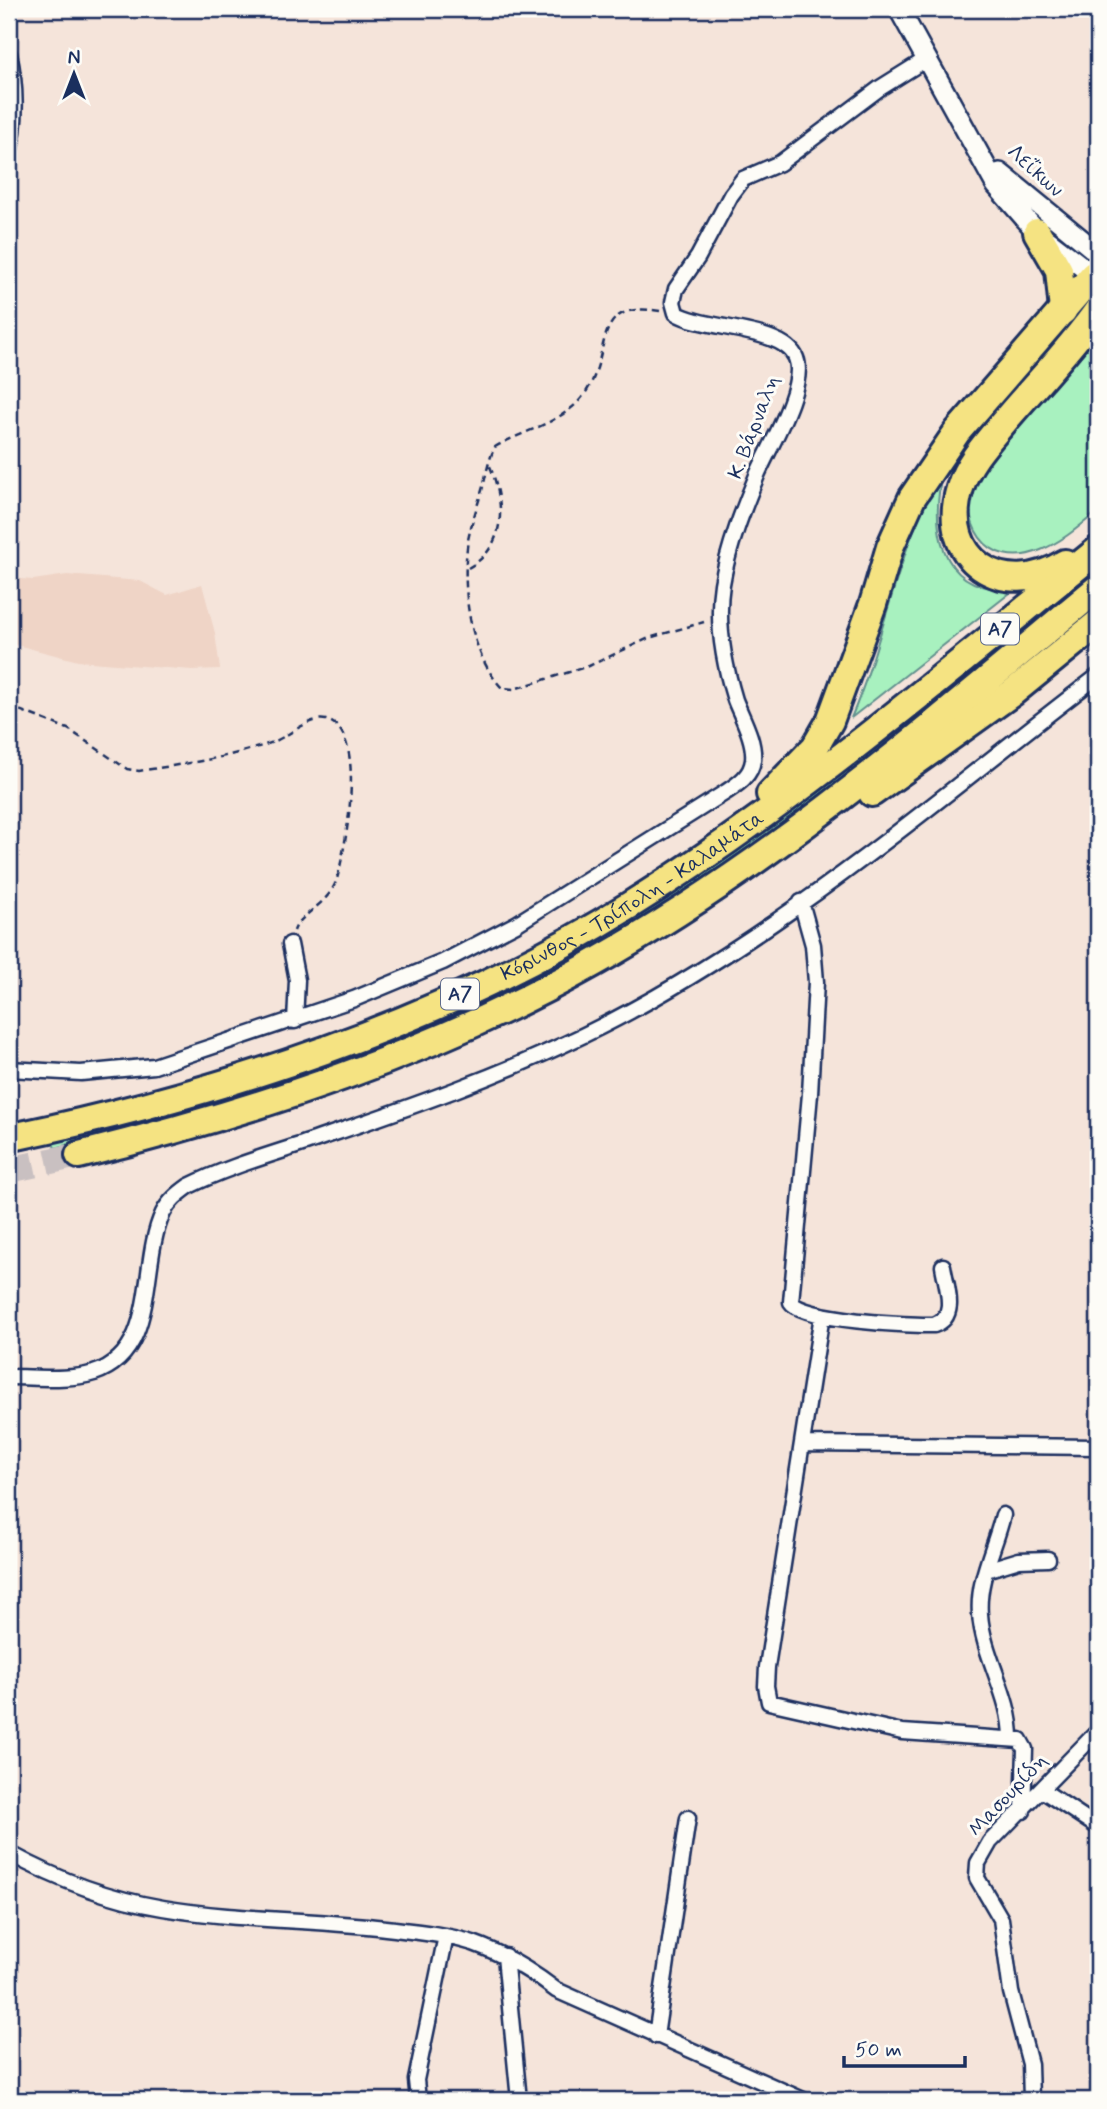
<svg xmlns="http://www.w3.org/2000/svg" width="1107" height="2109" viewBox="0 0 1107 2109" font-family="Mynerve,sans-serif">
  <style>
    .built { fill: #efd4c6 }
    .green { fill: #a8f1bf; stroke: #62908e; stroke-width: 2 }
    .lines { fill: none; stroke-linecap: round; stroke-linejoin: round }
    .highway-tunnel { stroke: #c9c0c1; stroke-width: 26; stroke-dasharray: 26 13; stroke-linecap: butt }
    .street-casing { stroke: #1b2f5e; stroke-width: 19 }
    .secondary-casing { stroke: #1b2f5e; stroke-width: 24 }
    .highway-casing { stroke: #1b2f5e; stroke-width: 32 }
    .path { stroke: #1b2f5e; stroke-width: 2.5; stroke-dasharray: 7 5; stroke-linecap: butt }
    .street { stroke: #fdfcf7; stroke-width: 14 }
    .secondary { stroke: #fdfcf7; stroke-width: 19 }
    .highway { stroke: #f5e382; stroke-width: 26 }
    .labels { text-anchor: middle; dominant-baseline: central; stroke-width: 6; stroke-linejoin: round; paint-order: stroke }
    .shield { fill: #fdfcf7; stroke: #5f6c8c; stroke-width: 2 }
    .shield-label { font-size: 19px; font-weight: bold; fill: #1b2f5e }
    .street-label { font-size: 21px; fill: #1b2f5e; stroke: #fdfcf7 }
  </style>
  <rect width="100%" height="100%" fill="#f5e4da"/>
  <filter id="ink" filterUnits="userSpaceOnUse"><feTurbulence type="fractalNoise" baseFrequency=".0143" numOctaves="2"/><feDisplacementMap in="SourceGraphic" scale="14" xChannelSelector="R" yChannelSelector="G"/><feConvolveMatrix kernelMatrix="1 2 1 2 8 2 1 2 1" color-interpolation-filters="sRGB"/></filter>
  <g filter="url(#ink)">
    <!-- built -->
    <path class="built" d="M67 575 140 581 167 595 202 584 215 633 220 669 192 670 78 661 9 643V578L33 580Z"/>
    <!-- green -->
    <path class="green" d="M1098 328V511C1081 525 1062 542 1041 550 986 573 954 520 977 470 984 456 1001 442 1011 429 1040 395 1069 362 1098 328Z
      M943 470C933 513 933 579 991 588 1001 589 1014 584 1024 582L851 718C886 637 897 546 943 470Z
      M1098 562V572L915 724 752 849 640 922 537 980 380 1049 289 1084 55 1148 52 1140 534 972Z"/>
    <g class="lines">
      <!-- highway-tunnel -->
      <path class="highway-tunnel" d="M9 1170 79 1155"/>
      <!-- street casing -->
      <g class="street-casing">
        <path id="street" d="M9 54C16 84 17 123 9 153
          M801 902 813 945 816 982 810 1094 791 1302C801 1320 911 1326 934 1325 959 1317 946 1286 943 1266
          M290 944 297 980 295 1021
          M9 1069 81 1073 154 1066 354 999 443 962 516 924 726 792C738 784 751 776 753 760 755 740 742 718 735 700 724 664 716 622 722 584 728 547 744 507 758 473 769 448 807 384 796 358 784 327 703 330 676 313L673 302 676 289 698 257 731 195 743 179 780 163 880 88 928 58
          M822 1315 767 1667 766 1686 769 1702 902 1732 1020 1740 1025 1749 1023 1811
          M9 1377C36 1377 68 1381 94 1373 160 1351 139 1263 163 1213 169 1201 178 1194 189 1186 231 1165 278 1153 323 1137 411 1107 499 1076 584 1035 770 945 934 801 1098 676
          M803 1444 1098 1447
          M1003 1515C995 1548 977 1580 980 1614 983 1657 1011 1695 1011 1739
          M986 1570 1019 1560 1048 1559
          M1042 1790 1098 1827
          M9 1853C56 1879 109 1899 163 1908 239 1921 318 1919 395 1929 421 1932 448 1935 473 1943 504 1954 530 1970 556 1990L803 2100
          M505 1956 519 2100
          M656 2036 688 1818
          M418 2100 416 2080 446 1936
          M1031 2100 1030 2064 1011 1992 1001 1919 977 1878 978 1863 990 1842 1098 1731"/>
      </g>
      <!-- secondary casing -->
      <g class="secondary-casing">
        <path id="secondary" d="M899 9 996 185 1037 232 1098 279
          M1000 173 1098 253"/>
      </g>
      <!-- highway casing -->
      <g class="highway-casing">
        <g id="highway">
          <path d="M1037 232 1059 270 1063 311"/>
          <path d="M1065 563C1003 602 938 559 960 488 968 461 990 439 1008 417 1038 382 1071 348 1098 310"/>
          <path d="M872 793 1012 693 1098 623"/>
          <path d="M770 794 815 747 830 721 873 604 890 547 912 498 957 432 1093 275"/>
          <path id="s1" d="M17 1136C230 1091 444 1021 630 905 797 801 946 673 1098 550"/>
          <path d="M79 1155C257 1111 434 1053 594 963 778 860 937 721 1098 588"/>
        </g>
      </g>
      <!-- path -->
      <path class="path" d="M660 311C588 300 614 354 584 395 563 423 524 430 495 447 489 459 487 470 484 483 479 502 472 520 468 540 461 587 469 653 502 688L514 689 589 666 649 638 704 622
        M468 568C508 546 505 501 489 464
        M9 706 68 729 127 769 139 771C184 764 230 758 273 742 289 736 310 716 326 720 369 730 345 850 337 879 328 906 300 913 294 931"/>
      <!-- street -->
      <use href="#street" class="street"/>
      <!-- secondary -->
      <use href="#secondary" class="secondary"/>
      <!-- highway -->
      <use href="#highway" class="highway"/>
    </g>
  </g>
  <g class="labels">
    <!-- shield labels -->
    <g class="shield">
      <rect x="981" y="613.5" width="38" height="31" rx="5"/>
      <rect x="441" y="978.5" width="38" height="31" rx="5"/>
    </g>
    <g class="shield-label">
      <text x="1000" y="629">Α7</text>
      <text x="460" y="994">Α7</text>
    </g>
    <!-- street labels -->
    <g class="street-label">
      <text transform="translate(1035 171) rotate(42)">Λεΐκων</text>
      <text transform="translate(754 427) rotate(-69)">Κ. Βάρναλη</text>
      <text stroke="none"><textPath href="#s1" startOffset="665">Κόρινθος - Τρίπολη - Καλαμάτα</textPath></text>
      <text transform="translate(1008 1795) rotate(-47)">Μασουρίδη</text>
    </g>
  </g>
  <!-- margin -->
  <rect width="1107" height="2109" fill="none" stroke="#fdfcf7" stroke-width="35"/>
  <rect x="18" y="18" width="1072" height="2074" fill="none" stroke="#1b2f5e" stroke-width="2.5" filter="url(#ink)"/>
  <!-- north arrow -->
  <g transform="translate(74 74)" stroke="#fdfcf7" stroke-width="5" paint-order="stroke">
  <path d="M0-5L12 26L0 18L-12 26Z" fill="#1b2f5e"/>
  <text y="-10" font-size="19" font-weight="bold" text-anchor="middle" fill="#1b2f5e">N</text>
  </g>
  <!-- scale -->
  <path d="M844 2056v10h121v-10" fill="none" stroke="#1b2f5e" stroke-width="3.5"/>
  <text x="855" y="2056" font-size="21" fill="#1b2f5e" stroke="#fdfcf7" stroke-width="5" paint-order="stroke">50 m</text>
</svg>
